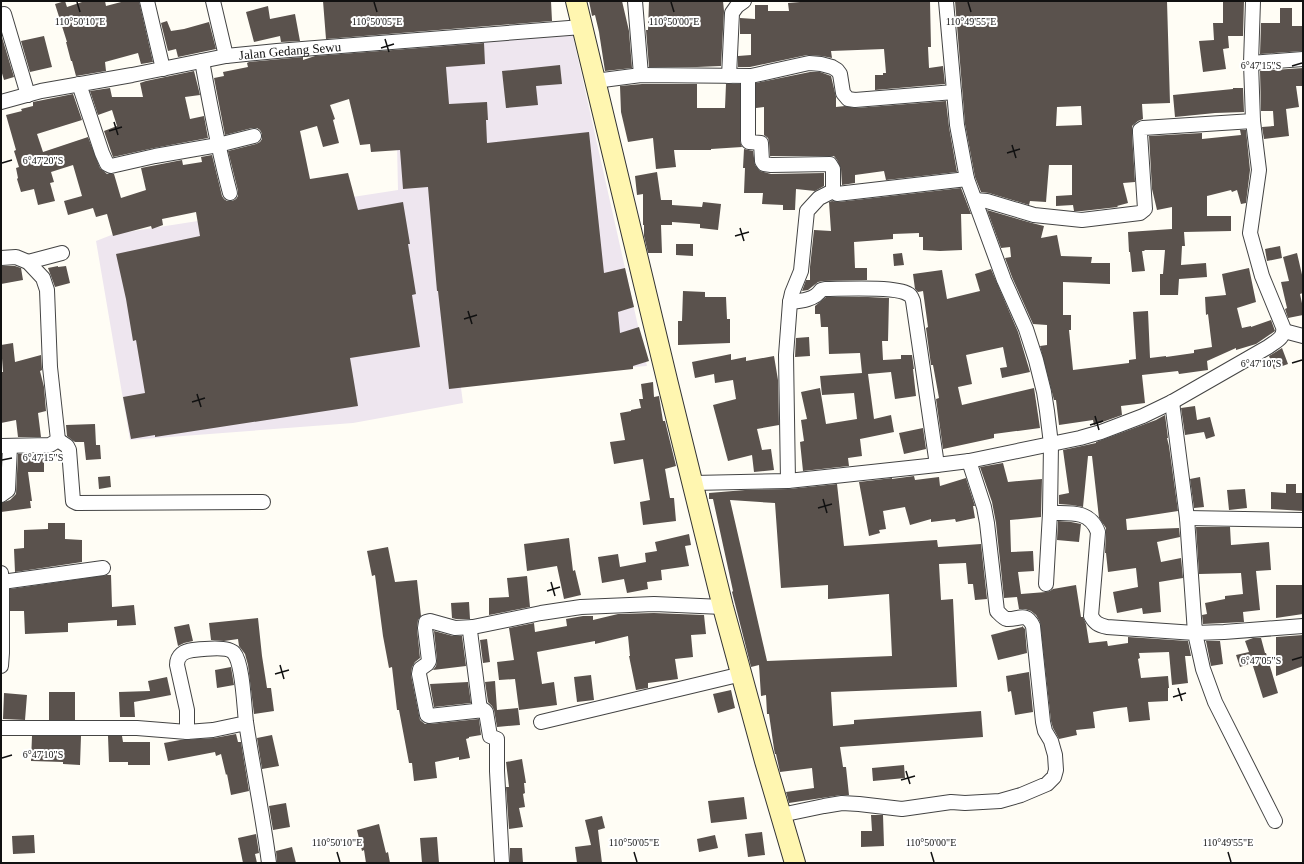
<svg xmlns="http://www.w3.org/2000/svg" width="1304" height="864" viewBox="0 0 1304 864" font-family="Georgia,serif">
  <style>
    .industrial { fill: #eee6ef }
    .building { fill: #5a524d; fill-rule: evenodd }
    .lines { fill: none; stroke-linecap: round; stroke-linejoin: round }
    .minor-casing { stroke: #444; stroke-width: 16 }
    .secondary-casing { stroke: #333; stroke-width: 22 }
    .minor { stroke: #fff; stroke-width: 14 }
    .secondary { stroke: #fff6b0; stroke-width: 20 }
    .ticks { fill: none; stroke: #111; stroke-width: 1.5 }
    .labels { text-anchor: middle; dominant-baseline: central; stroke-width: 4; stroke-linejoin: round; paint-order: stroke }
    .street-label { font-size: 13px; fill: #111; stroke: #fff }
    .ticks-label { font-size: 10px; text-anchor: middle; fill: #111; stroke: #fff; stroke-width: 4; stroke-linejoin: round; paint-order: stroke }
  </style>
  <rect width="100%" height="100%" fill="#fffdf5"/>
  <!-- industrial -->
  <path class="industrial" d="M572 32 647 366 460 380 463 403 353 423 130 440 96 241 114 234 398 190 395 51Z"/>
  <!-- building -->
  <path class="building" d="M65 1 67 7 85 1H105L106 6 125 1H139L153 62 141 64 138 53 105 62 106 71 76 76 72 61H71L66 42H67L55 4Z
    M323 1H551L552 21 326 39Z
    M589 1H622L629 31 632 68 605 71 599 32 595 15 592 16Z
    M649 1H723L724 11 721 66 697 67H649L646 30H648Z
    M812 1H930L931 47H928L929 68 943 66 945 84 875 90V75H883V73H886L884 49 831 51 832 58 822 56 807 55 750 67H738V56L751 55V34H740V18L755 19V5H768V11H789L788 3Z
    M955 1H1167L1170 103 1142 104 1143 119 1138 121 1132 126V134L1135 182 1123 183 1128 203 1117 206 1118 207 1082 211H1074L1073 205 1056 206V196L1072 195V165H1049L1046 202 1030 201 1029 205 989 193 981 192 975 177 965 124ZM1081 106 1082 125 1056 126 1057 107Z
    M1223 1H1244L1243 36H1228L1229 48 1223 49 1226 69 1203 72 1199 41 1214 40 1213 23H1223Z
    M268 6 270 19 295 14 300 41 281 42 280 36 254 42 246 12Z
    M1280 8H1292V26H1303V51L1260 54 1261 23H1280Z
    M167 21 171 31 184 29 209 22 216 49 178 57 176 49 168 51 161 23Z
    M1 34 14 77 4 80 1 70Z
    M44 36 52 67 30 72 21 41Z
    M484 43 485 64 446 67 449 104 487 102 488 120H486L487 143 589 132 604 273 625 268 634 307 618 312 620 333 639 327 649 361 633 366V369L449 389 438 291H437L428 187 403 189 400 150 371 152 370 144 360 145 349 99 330 105 335 119 333 120 339 143 323 147 317 126 300 131 310 179 348 173 358 210 403 202 410 244H408L416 294 412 295 420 347 350 358 358 406 155 437V435L131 439 123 397 145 393 136 340 133 341 126 299 116 254 200 236 196 212 162 219 163 225 152 229 151 226 113 236 107 214 96 217 93 208 68 215 64 201 82 196 73 165 51 172 54 182 50 183 55 201 38 205 34 189 21 192 17 179 18 178 16 168 19 167 14 151 16 150 6 115 22 111 21 109 33 106V102L73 94 82 120 37 134 43 152 88 137 100 168 107 174H114L121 198 146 190 141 168 182 160 183 165 202 162 201 157 212 155 222 196 224 199 227 201H232L236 199 238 196V191L228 151 256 144 260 142 262 139V134L260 130 257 128H252L225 135 214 78 224 76 223 72 248 67 247 63 249 62 303 57V60L315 56Z
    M560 65 562 84 536 86 538 105 506 108 502 71Z
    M1303 68V86H1296L1299 107 1286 109 1289 136 1264 139 1262 127 1274 126 1273 111H1261L1260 71Z
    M194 71 200 95 185 97 190 119 204 116 208 138 154 148 113 157 104 131 117 126 112 110 98 115 90 91 110 88 112 97H143L140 83 146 81Z
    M810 72H820L831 76 836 97V107L845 106 856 108 946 101 949 127 957 172 886 180 884 171 855 175V183L842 185 841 169 837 160 834 156H770L769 142 768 138 764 135V107L756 108V83Z
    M642 84H697V108H725L726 84H740V141L742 147 711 149V150H674L676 167 656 169 653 138 628 142 621 112 620 86Z
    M1233 88H1243L1244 112 1215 113 1175 117 1173 95 1233 89Z
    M1240 130H1246L1250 170 1246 203 1241 204 1237 190 1232 192 1231 190 1207 196V216H1231V231L1184 232 1185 246H1182L1181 265 1206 263 1207 277 1179 279 1178 295H1160V274H1163L1165 250H1144L1145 251H1142L1145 271 1132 272 1130 252H1129L1128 232 1172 229V207L1157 210 1152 189 1149 136 1202 133V139L1241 135Z
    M744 149 753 151 755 165 760 171 771 174 824 173V186L815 191 796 189 795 210H783V205L762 204 763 193H744L745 168H743Z
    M657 172 661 200H672V205L702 207 703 202 721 204 718 230 700 228V224L672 222V225H661L662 253H648L644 236V225H643V194L637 195 635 176Z
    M961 188 971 214H961L962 250 940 251 923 250V237H919V233L893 234V239L854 242 855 268H867V280L823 281 818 282 808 290 802 291 806 280H810V267L814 230 831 231 829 202 832 201 838 202Z
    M987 210 1032 223 1044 226 1041 238 1057 235 1061 256 1092 257 1091 263H1110V284L1063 282V315H1071V330H1069L1073 370 1129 363V360L1136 359 1133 312 1148 311 1150 358 1166 356V357L1194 353V350L1212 347 1208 314 1206 315 1205 297 1226 295 1222 274 1249 268 1256 302 1237 308 1242 328 1251 326V327L1271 320 1275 331 1256 344 1236 350V348L1207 361 1208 370 1179 374 1178 371 1142 375 1145 403 1121 406 1122 415 1094 425 1093 420 1059 425 1056 400H1054L1040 346 1047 345V325L1033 324 1012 277 1005 258 1011 257 1010 247 1001 248Z
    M676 244H693V256L676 255Z
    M1280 246 1282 258 1267 261 1265 249Z
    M902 253 904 265 894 266 893 254Z
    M1297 253 1303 279V293L1300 294 1303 308V315L1288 318 1285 309 1287 308 1281 282 1289 281 1283 257Z
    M1 266H15L21 268 23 280 1 284Z
    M58 266V267L66 266 70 283 55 287 48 268Z
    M991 269 1018 332 1030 372 1002 378 1000 368 1007 367 1003 347 966 355 972 384 958 387 962 405 1034 388 1040 428 994 434V438L943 449 936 399 939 398 933 365H931L926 328 928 327 923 291 918 292 915 289 913 274 942 270 947 299 980 291 975 274Z
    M683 291 705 292V297H726L727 319H730V343L678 345V321H682Z
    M868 297 889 298 888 341H882L883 360 901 359V355H912L914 369H913L916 396 895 399 891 372 868 374 874 419 891 415 894 432 860 439 862 456 848 458 849 466 803 471 800 442 804 441 801 420 807 419 801 392 820 388 826 424 857 419 854 393 822 395 820 376 862 373 860 353 829 354 828 327H821L820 314H815V306L826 297Z
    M809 337 810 356 795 357 796 338Z
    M13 343 15 362 41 355 42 370 40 371 44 387 46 411 38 413 41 437H18L16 420 1 423V372H3L1 345Z
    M1282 348 1288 364 1274 369 1269 356Z
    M731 354V360L746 357V361L774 356 778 380 779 425 757 429 762 450 771 449 774 470 754 472 752 455 728 461 713 405 736 399 733 380 715 383 714 374 695 378 692 362Z
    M653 382 654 397 659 396 663 421H665L676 466 665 469 670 498H674L676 521 643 525 640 502 650 500 643 459 614 464 610 442 625 440 620 413 631 411V410L641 408 639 399H643L641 384Z
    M1195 406 1197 420 1210 417 1215 436 1206 439 1204 432 1185 435 1181 408Z
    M1165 415 1168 438H1167L1169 446 1178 511 1126 519 1127 530 1179 528 1180 537 1157 542 1161 562 1181 558 1183 578 1159 582 1161 612 1143 614 1142 608 1117 613 1113 592 1138 587 1136 568 1108 572 1106 553H1105L1106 532V528L1099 518 1092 456H1088L1083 507 1072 505 1059 504V495L1069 493 1063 450 1096 443V442L1156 420Z
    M95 424 96 445H100L101 459 86 460 84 442H75L67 436 66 425Z
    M923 428 926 449 904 454 899 433Z
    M18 454H44V472H28L32 501H30L31 508 1 512V503L10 500 16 494Z
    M1003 463 1008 482 1042 479 1041 517 1010 520 1011 552 1033 551 1034 571 1018 572 1021 594 1046 592 1050 591 1053 589 1076 585 1081 617H1083L1086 624 1089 643 1107 641 1108 646 1128 643V637L1188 641 1191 656H1185L1188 683 1172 685 1169 652 1139 653 1140 658 1138 659 1141 678 1168 676 1169 688H1168V701L1148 702 1150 720 1129 722 1127 707 1103 710 1093 712 1095 728 1076 730 1077 735 1059 739 1053 728 1051 721 1040 622 1036 615 1031 611 1025 609H1019L1017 597 1004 598 996 523 992 502 980 467Z
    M110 476 111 487 99 489 98 477Z
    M914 476 915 480 939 477 940 486 966 478 975 506H973L975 518 956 522 955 519 931 522V519L910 525 905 507 883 511 886 529 879 530 880 533 869 536 859 482 892 478V479Z
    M1200 477 1204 507 1194 508 1190 479Z
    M837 484 844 546 937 540 938 547 981 544 987 599 975 600 973 584H968L966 563 939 564 941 600 953 599 957 687 831 692 833 726 854 724V720L981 711 983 737 840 747 843 767H846L849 795H841L789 803 786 792 814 788 812 768 780 772 776 754H775L774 749 769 714H767L766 695 761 696 759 665 751 667 732 592 733 591 713 499H709V493L745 490 789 489ZM730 500 775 503 781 588 828 585V599L889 594 892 656 767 661Z
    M1286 484H1296V493H1303V511L1271 509V492L1286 493Z
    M1245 489 1247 508 1229 510 1227 490Z
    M1058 521 1071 522 1081 524 1079 542 1057 540Z
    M48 523H65V539L82 540V562L15 572 14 549 24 548V530L48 529Z
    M1196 527H1230L1231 545 1269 542 1271 570 1256 571 1260 610 1243 612 1244 622 1203 624 1202 615 1207 614 1205 603 1225 599V596L1243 594 1241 573 1199 574Z
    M689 534 691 545 685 546 689 566 661 570 662 580 647 582 648 589 627 593 624 579 602 583 598 557 618 554 620 567 646 562 645 553 657 551 655 542Z
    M569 538 573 571 575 570 581 595 564 599 557 566 527 571 524 544Z
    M388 547 395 582 417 580 421 616 418 620 417 629 420 658 415 662 412 667 411 675 420 720 425 724H430L479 719 481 735 469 737V738L466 739 470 758 459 760V757L435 762 437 778 414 781 412 763H409L399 710H397L392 667 389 668 383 636 375 575 372 576 367 551Z
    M107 575H111L112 607 134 605 136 625 117 626V620L68 623V632L25 634 24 611H10V589Z
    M527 576 530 607 489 615V598L509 597 507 578Z
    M1276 585H1303V614L1276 618Z
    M469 602 470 619H456L452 618 451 603Z
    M654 613 704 615 706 634 691 635 693 657 675 659 678 679 648 683V688L636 690 629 656H630L628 636 595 644V641L537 652 542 684 554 682 557 705 519 710 515 679 499 680 497 662 514 660 509 628 534 623 535 632 567 626 566 619 583 616H593V620L618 614Z
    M258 618 262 656 267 688H271L274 711 254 714 248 665 245 654 239 646 238 639 224 641 211 640 209 623Z
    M189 624 193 641 184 643 178 646 174 627Z
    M1022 626 1025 629 1027 653 998 660 991 635 1022 627Z
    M434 631 453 636H462L466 666 433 670 436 666 437 660Z
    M1303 635V666L1276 676V637Z
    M1253 638H1261L1265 653H1266L1278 693 1263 698 1252 663 1240 667 1236 655 1249 652 1245 641Z
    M487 639 490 662 483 663 480 640Z
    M1206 641H1220L1223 664 1211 666Z
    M231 667 234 685 217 688 215 670Z
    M1029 672 1033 712 1015 715 1011 691 1008 692 1006 676Z
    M591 675 594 700 577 702 574 677Z
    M167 677 171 695 134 702 135 717H120L119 692 150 691 148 681Z
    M495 681 497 710 518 708 520 725 497 727 494 710 492 706 488 702 485 682Z
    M468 682 471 703 434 707 430 684Z
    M731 690 735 708 718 713 713 694Z
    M49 692H75V720H49Z
    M4 693 27 695 25 720 3 719Z
    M236 734 238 742H241L249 791 231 795 227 774 226 775 221 754 216 756 215 752 168 761 164 743 180 740 214 738Z
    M272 735 279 766 262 769 257 738Z
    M32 736H81L80 765 63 764V762L31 761Z
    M108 736H122L123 742H150V765H128V762H109Z
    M522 759 526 783H524L525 793 523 794 525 807 519 808 523 827 509 829 506 787H509L506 762Z
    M904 765 905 778 873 781 872 768Z
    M744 797 747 819 711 823 708 801Z
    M286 803 290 827 273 830 269 806Z
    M871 815H883L884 846 861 847V831H872Z
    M602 816 605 828 598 830 602 863H577L575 847 591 845 585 820Z
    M379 824 386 853 388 852 390 863H366L364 850 362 851 357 830Z
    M762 832 765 855 748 857 745 834Z
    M256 834 259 853 255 854 257 863H243L238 838Z
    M34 835 35 853 13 854 12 836Z
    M715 835 718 848 699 852 697 839Z
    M437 837 439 863H422L420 838Z
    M292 847 296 863H277L276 851Z
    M510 848H522L523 863H510Z"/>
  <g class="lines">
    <!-- minor casing -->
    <g class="minor-casing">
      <g id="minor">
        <path d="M147 1 163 69"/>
        <path d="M213 1 226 56"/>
        <path d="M635 1 641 75"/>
        <path d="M946 1 957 125 967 179 1004 280 1026 329 1036 360 1044 392 1047 411 1051 444 1050 513C1070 513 1090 510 1098 532L1091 616C1095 623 1098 625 1107 627L1195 633 1203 669 1215 702 1275 821"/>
        <path d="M4 14 28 95"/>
        <path d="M202 61C210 105 218 149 230 193"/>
        <path d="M1251 63 1303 59"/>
        <path d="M729 76 732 13 737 6 744 1"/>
        <path d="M748 76V141L749 142 761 143 762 161 764 164 771 165 830 164 833 169V191L837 194 967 179"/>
        <path d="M595 81 641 75 751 76 809 63 821 64 832 67 837 70 840 74 843 93 848 99 855 100 954 92"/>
        <path d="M79 84 102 153 107 164 111 166 155 156 218 145 254 136"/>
        <path id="s1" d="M1 102 41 91 132 75 226 56 277 51 582 27"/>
        <path d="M975 200 987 201 1034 215 1082 220 1140 213 1145 209 1140 133V130L1143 128 1253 121"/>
        <path d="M1 258 16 257 28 262 43 278 47 290 50 367 58 440 50 445 1 446"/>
        <path d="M28 262 62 253"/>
        <path d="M790 302C800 301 815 300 821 290L825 289C842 289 896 286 908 294 911 295 912 298 913 301L937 465"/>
        <path d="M1284 331 1303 336"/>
        <path d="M1172 402 1187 518 1195 633 1224 632 1303 626"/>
        <path d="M58 440 67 446 69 450 73 501 77 503 263 502"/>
        <path d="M788 481 786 355 790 302 792 293 801 271 807 211 819 198 833 191"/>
        <path d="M693 483 788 481 937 465 969 461 1080 438 1101 432 1143 416 1172 402 1268 347C1276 341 1285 338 1283 327L1262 276 1250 233 1259 170 1253 121 1251 63 1253 1"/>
        <path d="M1 495 8 490 10 446"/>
        <path d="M1187 518 1303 520"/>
        <path d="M1 573 2 582 103 568"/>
        <path d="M1 582H2V653L1 666"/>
        <path d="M1046 584 1050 513"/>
        <path d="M473 627 455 628 430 621 426 622 425 628 429 661 427 664 420 669 419 674 427 715 429 716 484 710 486 712 490 736 497 739V771L502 863"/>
        <path d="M480 710 470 631 473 627 541 613 581 607 654 604 723 607"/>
        <path d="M541 722 742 674"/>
        <path d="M246 723 213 730 187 732V710L177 665C177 655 184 651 193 650 202 649 228 646 234 653 243 664 244 706 246 722 253 769 263 816 269 863"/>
        <path d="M1 728H137L187 732"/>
        <path d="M781 815 824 806 842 803 859 804 902 809 951 802 965 803 1000 801 1021 795 1047 784 1054 777 1056 770 1055 755 1051 741 1045 731 1043 722 1033 626C1026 611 1018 620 1007 619 1003 618 1000 614 997 611L987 523 984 507 969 461"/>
      </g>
    </g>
    <!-- secondary casing -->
    <g class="secondary-casing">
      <path id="secondary" d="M576 1 668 384 723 607 765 761 795 863"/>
    </g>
    <!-- minor -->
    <use href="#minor" class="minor"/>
    <!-- secondary -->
    <use href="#secondary" class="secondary"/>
  </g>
  <!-- ticks -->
  <path class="ticks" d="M77 2 80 12M374 2 377 12M671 2 674 12M968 2 971 12M385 39 389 52M381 48 394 44M1292 66 1302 63M114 122 118 135M109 131 122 127M1012 145 1016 158M1007 153 1020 149M2 163 12 160M740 228 744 241M735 236 749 232M468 311 472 324M464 319 477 315M1292 363 1302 360M197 394 201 407M192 402 205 398M1095 416 1099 430M1090 425 1103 421M2 460 12 458M823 499 827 513M818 508 832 504M551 582 555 596M547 591 560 587M1292 660 1302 657M280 665 284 679M275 674 289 670M1178 688 1182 701M1173 697 1186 693M2 758 12 755M906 771 910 784M901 780 915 776M337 852 340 862M634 852 637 862M931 852 934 862M1228 852 1231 862"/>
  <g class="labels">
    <!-- street labels -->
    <g class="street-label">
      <text stroke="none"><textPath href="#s1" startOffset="294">Jalan Gedang Sewu</textPath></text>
    </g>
  </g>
  <g class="ticks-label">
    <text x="80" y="25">110°50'10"E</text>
    <text x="377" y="25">110°50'05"E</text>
    <text x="674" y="25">110°50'00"E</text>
    <text x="971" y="25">110°49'55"E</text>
    <text x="1261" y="69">6°47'15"S</text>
    <text x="43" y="164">6°47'20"S</text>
    <text x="1261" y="367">6°47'10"S</text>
    <text x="43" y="461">6°47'15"S</text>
    <text x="1261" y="664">6°47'05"S</text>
    <text x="43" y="758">6°47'10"S</text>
    <text x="337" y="846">110°50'10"E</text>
    <text x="634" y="846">110°50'05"E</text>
    <text x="931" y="846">110°50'00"E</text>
    <text x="1228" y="846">110°49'55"E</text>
  </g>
  <!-- border -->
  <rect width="1304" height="864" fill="none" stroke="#111111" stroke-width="4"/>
</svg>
